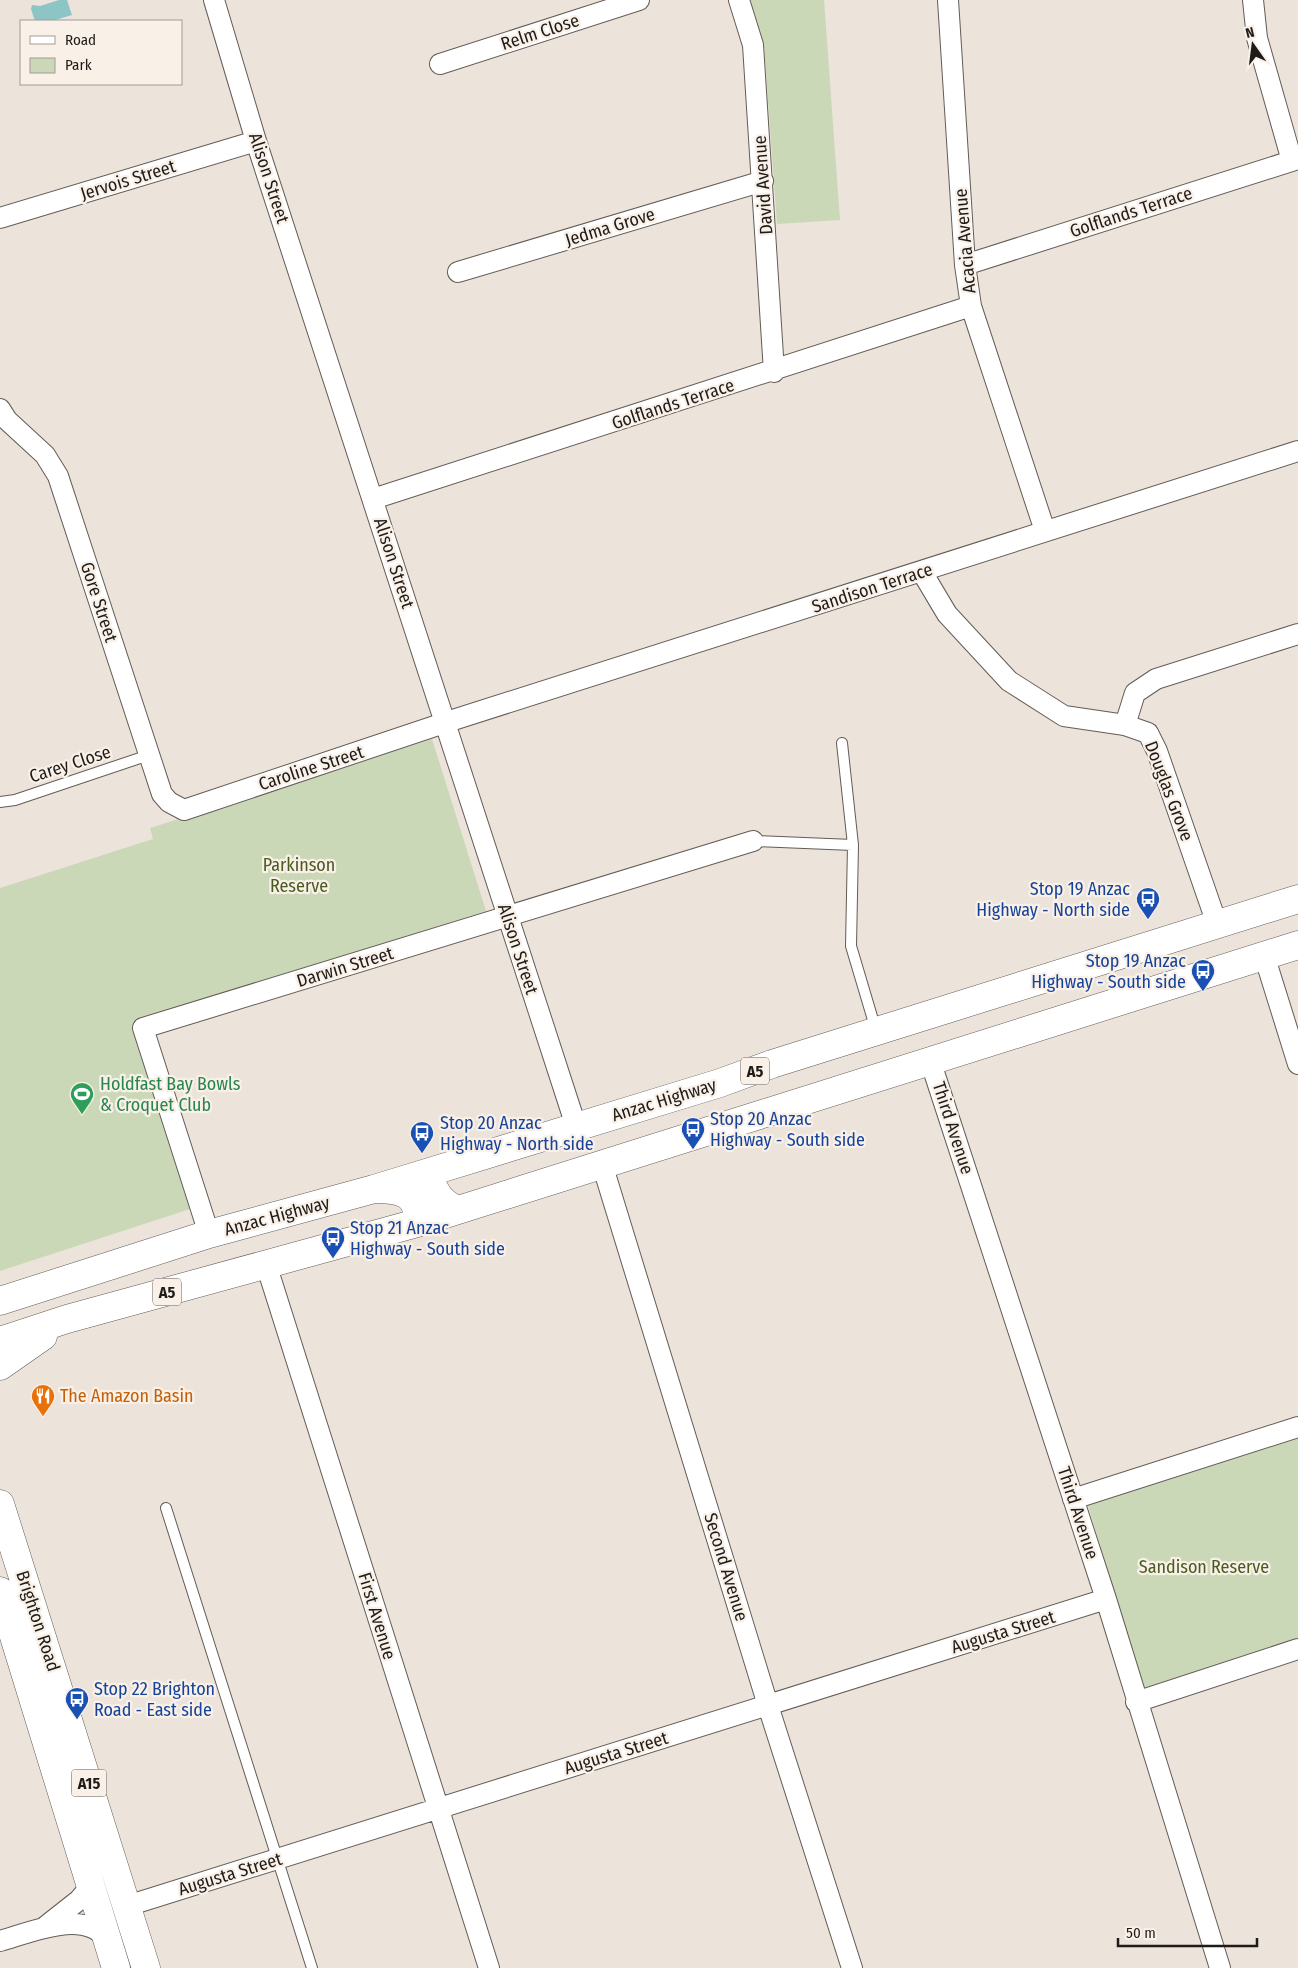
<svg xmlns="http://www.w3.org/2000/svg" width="1298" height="1968" viewBox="0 0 1298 1968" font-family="'Fira Sans Condensed',sans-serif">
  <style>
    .green { fill: #cbd8b8 }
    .water { fill: #8dc5c6 }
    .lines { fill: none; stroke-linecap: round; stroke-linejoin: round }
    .lane-casing { stroke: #635c55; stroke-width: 12 }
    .street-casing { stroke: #635c55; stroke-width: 22 }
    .primary-casing { stroke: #635c55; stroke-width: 29 }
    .highway-casing { stroke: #635c55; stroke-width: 29 }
    .lane { stroke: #fff; stroke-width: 10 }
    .street { stroke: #fff; stroke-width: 20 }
    .primary { stroke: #fff; stroke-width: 28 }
    .highway { stroke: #fff; stroke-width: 28 }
    .labels { text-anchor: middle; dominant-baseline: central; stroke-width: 4.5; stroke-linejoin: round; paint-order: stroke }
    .shield { fill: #f9f0e8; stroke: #605b57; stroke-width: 1 }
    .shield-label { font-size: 16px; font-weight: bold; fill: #1e1b19 }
    .street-label { font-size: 18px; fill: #1e1b19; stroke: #f9f0e8 }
    .park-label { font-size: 18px; fill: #495c20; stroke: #f9f0e8 }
    .transit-label { font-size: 18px; fill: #164399; stroke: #f9f0e8; text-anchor: start }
    .leisure-label { font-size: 18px; fill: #27864d; stroke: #f9f0e8; text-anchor: start }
    .food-label { font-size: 18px; fill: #c56008; stroke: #f9f0e8; text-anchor: start }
  </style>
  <rect width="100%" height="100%" fill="#ece3db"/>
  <!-- green -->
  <path class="green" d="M750 0H824L840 220 777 224 764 45Z
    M432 739 486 911 133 1022 193 1208 0 1271V888L153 839 150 828Z
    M1298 1438V1639L1143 1688 1087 1502Z"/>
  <!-- water -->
  <path class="water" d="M59 0H67L72 15 52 21H35L31 9 32 5 40 6Z"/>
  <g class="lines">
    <!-- lane casing -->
    <g class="lane-casing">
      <path id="lane" d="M842 743 853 845
        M0 802 15 800 149 755
        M753 841 853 845 851 946 876 1030
        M166 1508 312 1968"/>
    </g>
    <!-- street casing -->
    <g class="street-casing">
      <path id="street" d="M214 0 256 141 576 1126
        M739 0 753 45 774 372
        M948 0 965 265 971 306 1045 531
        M1253 0 1257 38 1292 161
        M440 64 639 0
        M0 218 256 141
        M965 265 1298 159
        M458 272 763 181
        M0 409 7 420 45 455 58 476 162 794 169 802 184 810 453 720 1298 451
        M373 499 971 306
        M922 572 947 614 1009 681 1064 716 1125 725 1148 733 1157 751 1217 924
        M1125 725 1135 693 1156 679 1298 634
        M1264 955 1298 1064
        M930 1060 1106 1599 1220 1968
        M602 1164 771 1715 852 1968
        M209 1234 143 1028 753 841
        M266 1264 489 1968
        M1073 1499 1298 1427
        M1136 1702 1298 1649
        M127 1906 1106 1599
        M46 1926 79 1900 91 1886
        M0 1941C29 1933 86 1907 108 1941"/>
    </g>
    <!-- primary casing -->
    <g class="primary-casing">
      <path id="primary" d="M0 1504 146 1968
        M0 1591 116 1968"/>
    </g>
    <!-- highway casing -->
    <g class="highway-casing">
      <path id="highway" d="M435 1171 430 1179C436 1195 442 1203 457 1210
        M376 1189C400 1189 420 1193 417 1223
        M0 1301 209 1234 374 1189 720 1083 772 1064 1298 899
        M0 1341 67 1319 417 1223 1298 945
        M0 1366 43 1336"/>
    </g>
    <!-- lane -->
    <use href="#lane" class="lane"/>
    <!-- street -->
    <use href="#street" class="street"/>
    <!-- primary -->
    <use href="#primary" class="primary"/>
    <!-- highway -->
    <use href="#highway" class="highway"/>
  </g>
  <!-- icons -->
  <defs>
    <g id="bus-pin" transform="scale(1.25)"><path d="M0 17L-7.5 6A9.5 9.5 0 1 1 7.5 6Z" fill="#1a4fb4" stroke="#f9f0e8"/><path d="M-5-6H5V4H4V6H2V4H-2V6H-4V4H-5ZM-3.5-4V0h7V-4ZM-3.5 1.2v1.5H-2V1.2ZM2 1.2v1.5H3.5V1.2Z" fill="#fff"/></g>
    <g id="stadium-pin" transform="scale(1.25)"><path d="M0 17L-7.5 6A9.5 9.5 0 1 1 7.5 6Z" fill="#2e9e5b" stroke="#f9f0e8"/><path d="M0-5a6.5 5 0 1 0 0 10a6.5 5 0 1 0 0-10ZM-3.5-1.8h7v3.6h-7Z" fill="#fff"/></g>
    <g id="restaurant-pin" transform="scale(1.25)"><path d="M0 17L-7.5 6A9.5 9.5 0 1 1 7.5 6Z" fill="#e8710a" stroke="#f9f0e8"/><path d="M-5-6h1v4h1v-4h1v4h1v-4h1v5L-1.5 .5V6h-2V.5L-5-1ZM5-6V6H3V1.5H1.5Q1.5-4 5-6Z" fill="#fff"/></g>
  </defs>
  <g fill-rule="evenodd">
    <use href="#bus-pin" x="1148" y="899"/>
    <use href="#bus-pin" x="1203" y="971"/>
    <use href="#stadium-pin" x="82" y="1094"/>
    <use href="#bus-pin" x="693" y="1129"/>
    <use href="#bus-pin" x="422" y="1133"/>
    <use href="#bus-pin" x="333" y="1238"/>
    <use href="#restaurant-pin" x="43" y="1396"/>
    <use href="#bus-pin" x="77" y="1699"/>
  </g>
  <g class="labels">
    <!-- shield labels -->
    <g class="shield">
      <rect x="741" y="1057.5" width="28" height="27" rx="4"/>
      <rect x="153" y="1278.5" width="28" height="27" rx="4"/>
      <rect x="71.5" y="1769.5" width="35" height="27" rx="4"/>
    </g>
    <g class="shield-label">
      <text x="755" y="1071">A5</text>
      <text x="167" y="1292">A5</text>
      <text x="89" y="1783">A15</text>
    </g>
    <!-- street labels -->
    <g class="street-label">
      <text transform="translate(540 32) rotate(-18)">Relm Close</text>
      <text transform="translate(269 178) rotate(72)">Alison Street</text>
      <text transform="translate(128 180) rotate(-17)">Jervois Street</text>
      <text transform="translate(763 185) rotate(-94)">David Avenue</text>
      <text transform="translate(1131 212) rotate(-18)">Golflands Terrace</text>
      <text transform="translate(610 227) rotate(-17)">Jedma Grove</text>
      <text transform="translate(965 241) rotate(-95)">Acacia Avenue</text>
      <text transform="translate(673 404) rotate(-18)">Golflands Terrace</text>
      <text transform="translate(394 563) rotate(72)">Alison Street</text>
      <text transform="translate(872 588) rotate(-18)">Sandison Terrace</text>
      <text transform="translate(99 602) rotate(72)">Gore Street</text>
      <text transform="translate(70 764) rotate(-18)">Carey Close</text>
      <text transform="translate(311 768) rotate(-18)">Caroline Street</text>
      <text transform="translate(1169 791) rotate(69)">Douglas Grove</text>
      <text transform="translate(518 949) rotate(72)">Alison Street</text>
      <text transform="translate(345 967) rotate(-17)">Darwin Street</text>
      <text transform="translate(664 1100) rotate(-17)">Anzac Highway</text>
      <text transform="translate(953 1128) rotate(72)">Third Avenue</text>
      <text transform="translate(277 1216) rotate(-15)">Anzac Highway</text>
      <text transform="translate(1078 1513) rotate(72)">Third Avenue</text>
      <text transform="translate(726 1567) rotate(73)">Second Avenue</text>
      <text transform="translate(377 1616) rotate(73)">First Avenue</text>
      <text transform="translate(38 1621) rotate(72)">Brighton Road</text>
      <text transform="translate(1003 1632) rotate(-17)">Augusta Street</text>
      <text transform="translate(616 1753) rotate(-17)">Augusta Street</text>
      <text transform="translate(230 1874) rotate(-17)">Augusta Street</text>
    </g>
    <!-- park labels -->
    <g class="park-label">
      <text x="299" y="865">Parkinson<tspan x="299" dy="21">Reserve</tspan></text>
      <text x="1204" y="1567">Sandison Reserve</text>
    </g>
    <!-- transit labels -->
    <g class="transit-label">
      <text x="1130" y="889" text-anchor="end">Stop 19 Anzac<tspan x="1130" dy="21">Highway - North side</tspan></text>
      <text x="1186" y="961" text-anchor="end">Stop 19 Anzac<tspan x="1186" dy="21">Highway - South side</tspan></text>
      <text x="710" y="1119">Stop 20 Anzac<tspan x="710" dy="21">Highway - South side</tspan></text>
      <text x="440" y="1123">Stop 20 Anzac<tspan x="440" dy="21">Highway - North side</tspan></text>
      <text x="350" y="1228">Stop 21 Anzac<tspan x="350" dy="21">Highway - South side</tspan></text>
      <text x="94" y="1689">Stop 22 Brighton<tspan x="94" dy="21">Road - East side</tspan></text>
    </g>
    <!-- leisure labels -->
    <g class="leisure-label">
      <text x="100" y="1084">Holdfast Bay Bowls<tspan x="100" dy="21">&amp; Croquet Club</tspan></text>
    </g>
    <!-- food labels -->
    <g class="food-label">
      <text x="60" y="1396">The Amazon Basin</text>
    </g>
  </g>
  <!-- legend -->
  <rect x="20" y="20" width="162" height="65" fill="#f9f0e8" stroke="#a19b95"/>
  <rect x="30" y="36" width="25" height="8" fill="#ffffff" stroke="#a19b95"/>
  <text x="65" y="45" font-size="15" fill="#1e1b19">Road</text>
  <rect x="30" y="58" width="25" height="15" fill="#cbd8b8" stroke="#a19b95"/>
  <text x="65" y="70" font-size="15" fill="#1e1b19">Park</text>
  <!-- north arrow -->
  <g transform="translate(1253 45) rotate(346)" stroke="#f9f0e8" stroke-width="4" paint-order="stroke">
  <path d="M0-4L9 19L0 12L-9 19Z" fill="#1e1b19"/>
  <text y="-8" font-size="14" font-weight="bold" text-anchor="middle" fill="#1e1b19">N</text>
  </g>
  <!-- scale -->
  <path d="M1118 1938v8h139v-8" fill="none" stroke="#1e1b19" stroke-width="2.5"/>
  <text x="1126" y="1938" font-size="15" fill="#1e1b19" stroke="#f9f0e8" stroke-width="4" paint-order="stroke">50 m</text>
</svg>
